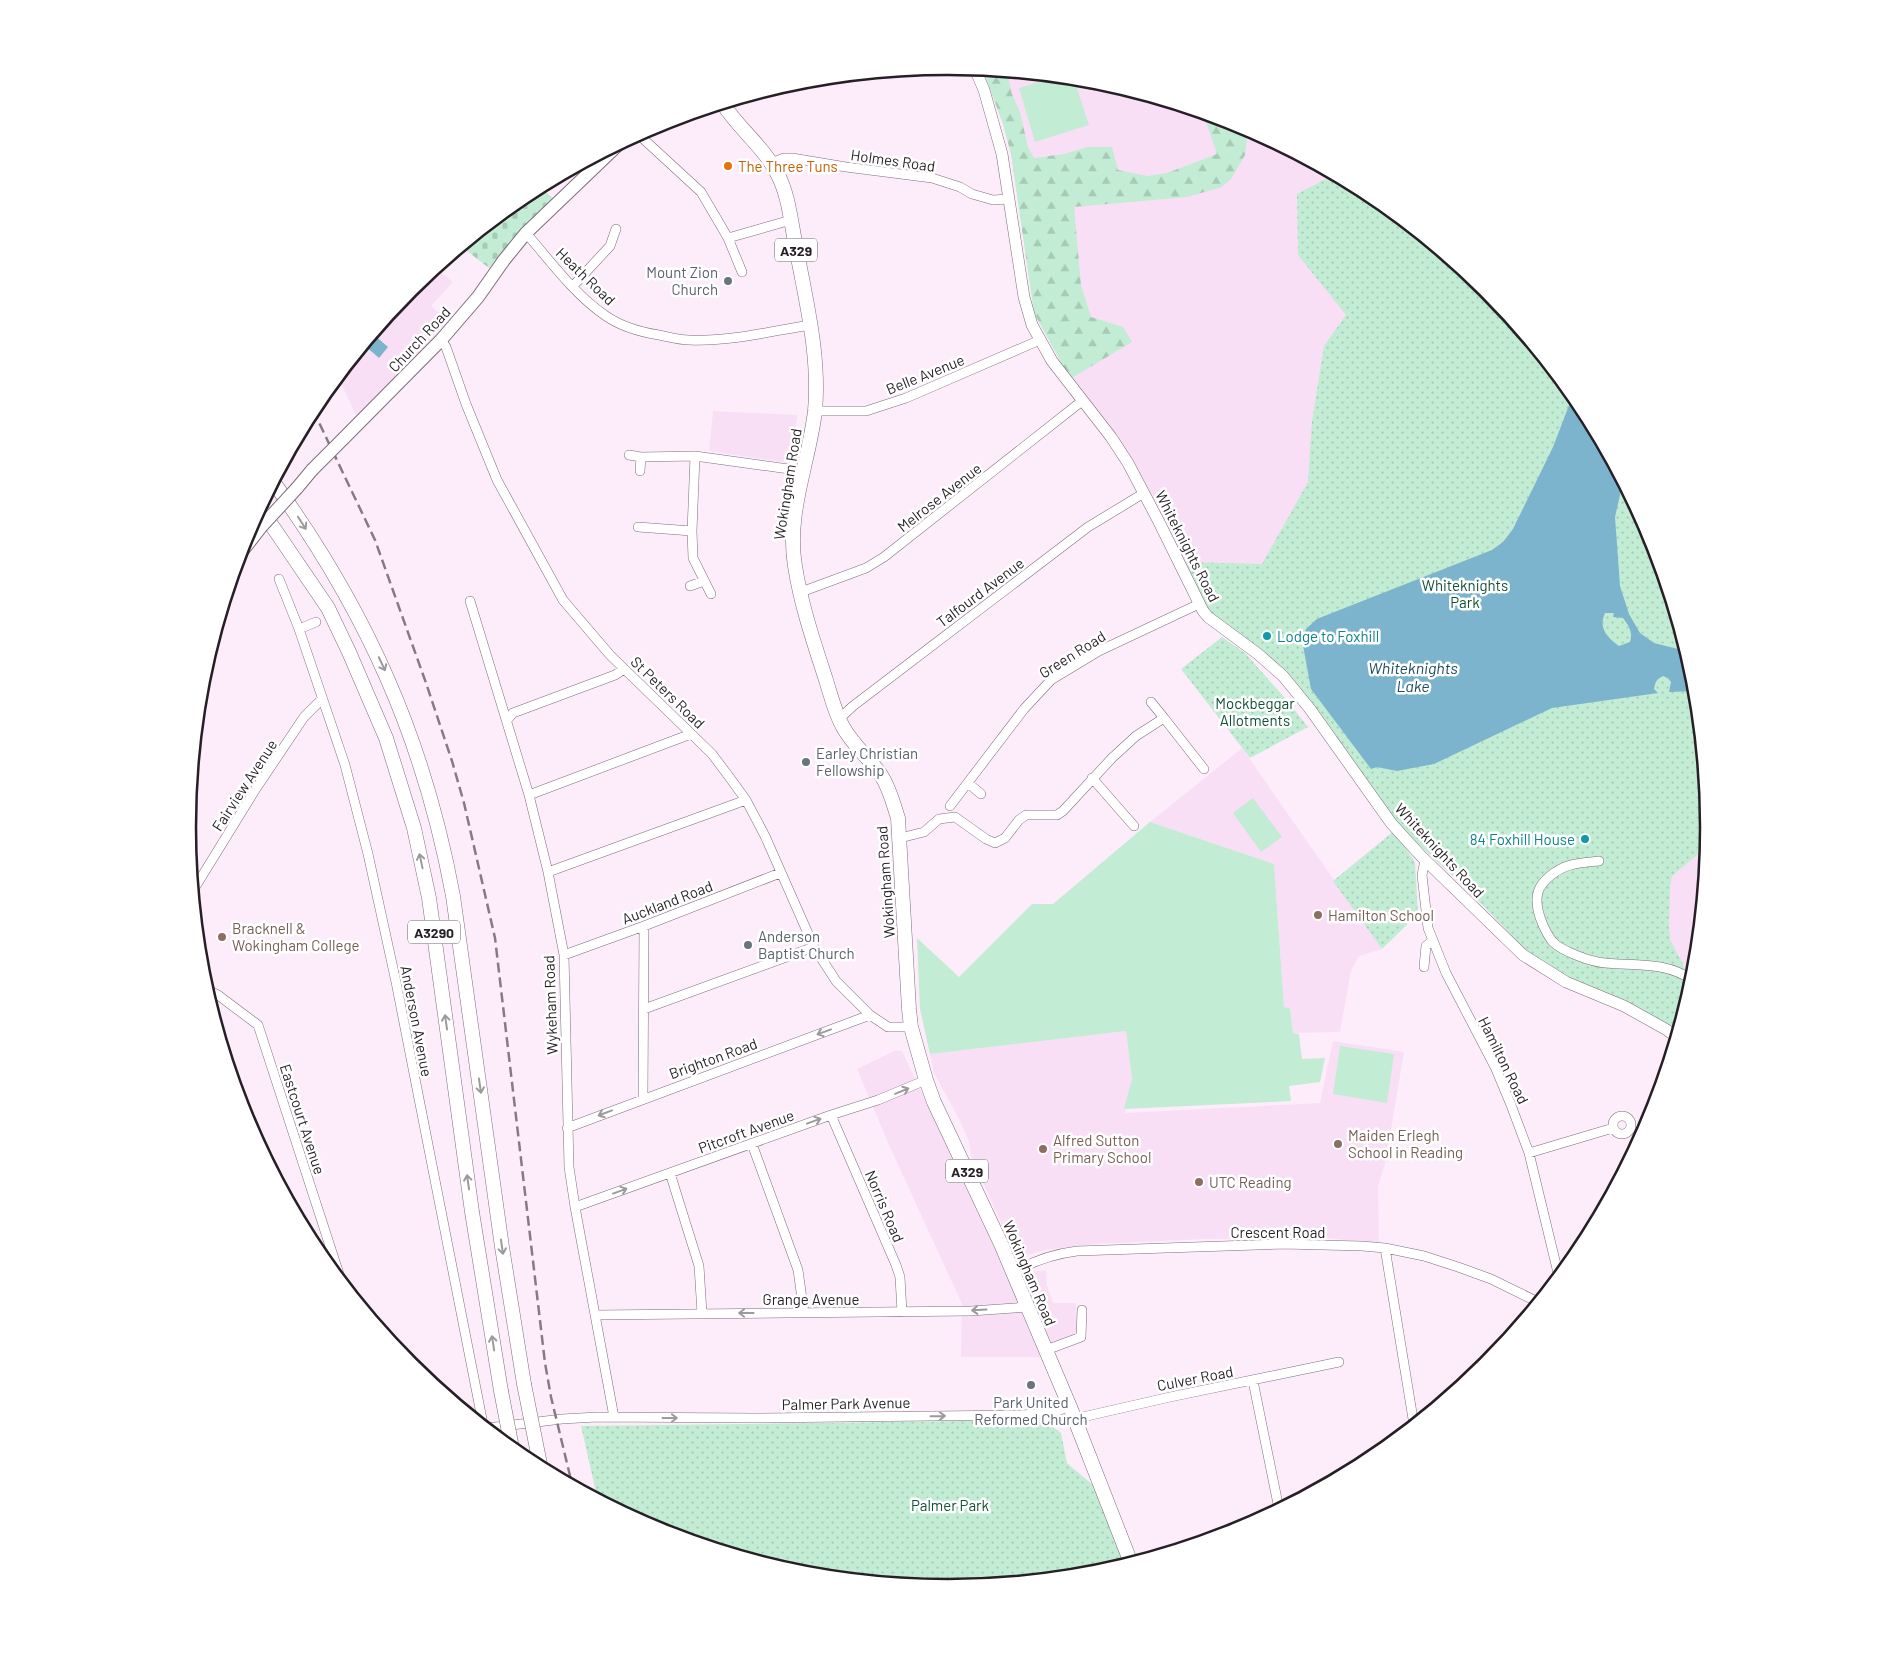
<svg xmlns="http://www.w3.org/2000/svg" width="1897" height="1654" viewBox="0 0 1897 1654" font-family="Barlow,sans-serif">
  <style>
    .built { fill: #f9dff5 }
    .grass { fill: #c2ecd3 }
    .forest { fill: url(#forest-firs) }
    .cemetery { fill: url(#cemetery-stones) }
    .park { fill: url(#park-dots) }
    .water { fill: #7cb4ce; fill-rule: evenodd }
    .lines { fill: none; stroke-linecap: round; stroke-linejoin: round }
    .minor-casing { stroke: #7d6d7b; stroke-width: 10 }
    .tertiary-casing { stroke: #7d6d7b; stroke-width: 12 }
    .secondary-casing { stroke: #7d6d7b; stroke-width: 14 }
    .primary-casing { stroke: #7d6d7b; stroke-width: 15 }
    .minor { stroke: #fff; stroke-width: 9 }
    .tertiary { stroke: #fff; stroke-width: 11 }
    .secondary { stroke: #fff; stroke-width: 12 }
    .primary { stroke: #fff; stroke-width: 14 }
    .rail { stroke: #867b85; stroke-width: 2.5; stroke-dasharray: 10 5; stroke-linecap: butt }
    .secondary-bridge-casing { stroke: #7d6d7b; stroke-width: 14; stroke-linecap: butt }
    .primary-bridge-casing { stroke: #7d6d7b; stroke-width: 15; stroke-linecap: butt }
    .secondary-bridge { stroke: #fff; stroke-width: 12 }
    .primary-bridge { stroke: #fff; stroke-width: 14 }
    .oneway { stroke: #9d9a9d }
    .food-dot { fill: #e8710a; stroke: #fff; stroke-width: 2 }
    .worship-dot { fill: #6b7280; stroke: #fff; stroke-width: 2 }
    .culture-dot { fill: #0f9aa8; stroke: #fff; stroke-width: 2 }
    .education-dot { fill: #8d6e63; stroke: #fff; stroke-width: 2 }
    .labels { text-anchor: middle; dominant-baseline: central; stroke-width: 5; stroke-linejoin: round; paint-order: stroke }
    .shield { fill: #fff; stroke: #676266; stroke-width: 1 }
    .shield-label { font-size: 14px; font-weight: bold; fill: #261f25 }
    .street-label { font-size: 15px; fill: #261f25; stroke: #fff }
    .food-label { font-size: 15px; fill: #c56008; stroke: #fff; text-anchor: start }
    .worship-label { font-size: 15px; fill: #5b616d; stroke: #fff; text-anchor: start }
    .park-label { font-size: 15px; fill: #115033; stroke: #fff }
    .culture-label { font-size: 15px; fill: #0d838f; stroke: #fff; text-anchor: start }
    .education-label { font-size: 15px; fill: #785e54; stroke: #fff; text-anchor: start }
    .water-label { font-size: 16px; font-style: italic; fill: #1d4c5f; stroke: #fff }
    .rim { fill: none; stroke: #261f25; stroke-width: 2.5 }
  </style>
  <defs>
    <pattern id="forest-firs" width="22" height="20" patternUnits="userSpaceOnUse" patternTransform="scale(1.25)"><rect width="22" height="20" fill="#c2ecd3"/><path d="M5 1l3.5 6h-7zM16 11l3.5 6h-7z" fill="#a7cab5"/></pattern>
    <pattern id="cemetery-stones" width="16" height="16" patternUnits="userSpaceOnUse" patternTransform="scale(1.25)"><rect width="16" height="16" fill="#c2ecd3"/><path d="M2 7V4a2 2 0 0 1 4 0v3zM10 15v-3a2 2 0 0 1 4 0v3z" fill="#a7cab5"/></pattern>
    <pattern id="park-dots" width="8" height="8" patternUnits="userSpaceOnUse" patternTransform="scale(1.25)"><rect width="8" height="8" fill="#c2ecd3"/><path d="M2 2h.1M6 6h.1" fill="none" stroke="#a7cab5" stroke-width="1.8" stroke-linecap="round"/></pattern>
  </defs>
  <rect width="100%" height="100%" fill="#fdedfb"/>
  <!-- built -->
  <path class="built" d="M983 70 1097 81 1240 124 1371 195 1487 289 1581 405 1651 536 1695 679 1709 827 1695 976 1463 885 1433 859 1278 664 1245 638 1210 616 1148 490 1066 374 1031 288 1011 154 1003 124Z
    M436 268 453 282 431 306 448 321 394 379 356 415 338 377 411 289Z
    M713 411 798 415 788 459 783 462 709 451Z
    M1242 748 1382 949 1359 956 1351 971 1340 1032 1293 1033 1290 1008 1284 1007 1274 864 1150 822Z
    M1126 1031 1132 1079 1125 1113 1320 1103 1333 1041 1404 1052 1386 1160 1378 1187 1379 1243 1325 1238 1206 1239 1095 1244 1045 1250 1017 1258 971 1156 969 1142 960 1121 934 1073 930 1054Z
    M896 1050 902 1051 1007 1275 1046 1270 1047 1285 1053 1303H1076L1078 1339 1040 1357H961L962 1304 889 1145 857 1069Z"/>
  <!-- grass -->
  <path class="grass" d="M1056 77 1074 79 1089 125 1035 142 1019 88Z
    M1253 798 1282 837 1261 852 1233 813Z
    M1150 822 1274 864 1284 1007 1290 1008 1293 1033 1299 1034 1302 1059 1325 1058 1320 1082 1289 1086 1291 1101 1124 1109 1132 1079 1126 1031 930 1054 920 1009 917 938 959 977 1032 904H1053Z
    M1340 1046 1394 1054 1387 1103 1333 1094Z"/>
  <!-- forest -->
  <path class="forest" d="M983 70 1007 72 1012 94 1020 112 1028 147 1034 158 1064 154 1088 147H1112L1118 170 1147 176 1167 173 1217 154 1203 113 1240 124 1248 128 1245 155 1231 179 1222 187 1187 197 1074 207 1081 285 1091 317 1123 327 1132 342 1070 379 1034 313 1011 154 1003 124Z"/>
  <!-- cemetery -->
  <path class="cemetery" d="M540 187 554 199 534 217 489 268 462 247 526 194Z"/>
  <!-- park -->
  <path class="park" d="M1326 179 1357 187 1371 195 1487 289 1581 405 1651 536 1695 679 1709 827 1707 845 1703 850 1672 876 1670 886 1669 926 1670 940 1683 964 1686 975 1693 981 1677 1034 1569 980 1528 952 1463 885 1393 821 1278 664 1245 638 1225 627 1201 603 1186 562 1262 564 1308 482 1312 421 1324 346 1346 315 1298 255 1297 194Z
    M1222 637 1245 653 1285 698 1308 727 1250 758 1181 669Z
    M1394 831 1415 862 1418 914 1382 949 1333 881Z
    M1044 1420 1061 1433 1067 1463 1094 1486 1125 1565 1097 1573 948 1588 800 1573 657 1530 597 1497 581 1426Z"/>
  <!-- water -->
  <path class="water" d="M373 334 388 347 379 358 364 345Z
    M1573 395 1581 405 1623 482 1615 517 1620 586 1629 614 1640 633 1654 643 1686 651 1695 679 1696 691 1669 692 1671 682 1668 678 1663 676C1657 679 1655 682 1654 689L1658 693 1552 708 1434 764 1397 771 1377 767 1371 769 1311 689 1302 640 1306 629 1317 619 1337 611 1492 550 1503 542 1513 529 1553 447ZM1605 613H1614L1613 617 1623 618C1629 626 1633 632 1630 642L1619 646C1607 637 1598 628 1605 613Z"/>
  <g class="lines">
    <!-- minor casing -->
    <g class="minor-casing">
      <path id="minor" d="M638 134 701 192 728 238 791 220
        M771 163 784 158H792L846 167 932 178 960 187 972 194 993 200 1009 199
        M526 233C550 261 576 296 606 316 622 327 640 332 659 335 669 337 679 340 689 340 730 342 771 331 810 325
        M728 238 742 272
        M573 286 610 246 616 229
        M441 340 446 347 466 404 497 480 563 600 610 655 712 754 730 778 746 800 765 836 814 947 836 981 870 1015 888 1027H911
        M815 411H866L906 398 1040 340
        M629 455 641 457 695 456 803 471
        M695 456 692 531 693 558 711 594
        M640 471 641 457
        M638 527 692 531
        M279 579 299 629
        M690 586 704 581
        M801 592 866 568 884 557 1082 401
        M470 601 529 795 548 872 564 955 569 1167 575 1207 614 1417
        M316 622 299 629 345 765 368 854 396 982 483 1424
        M1164 718 1204 769
        M839 719 853 706 1088 527 1144 493
        M507 720 513 713 615 675 624 669
        M1092 778 1134 826
        M968 783 981 794
        M529 795 691 734
        M950 806 1024 709 1051 680 1099 651 1199 604
        M900 838 924 832 939 819 955 817 986 839 995 843 1005 838 1019 820 1026 815H1057L1063 811 1112 758 1136 736 1164 718 1151 702
        M1425 860 1422 875 1428 928 1446 973 1496 1069 1511 1105 1529 1153 1559 1277
        M1599 861C1580 863 1565 863 1550 876 1538 886 1535 895 1538 910 1540 920 1546 933 1552 941 1561 951 1591 962 1605 963 1634 966 1668 961 1693 981
        M548 872 746 800
        M194 889 255 790 304 717 321 700
        M564 955 644 926 780 873
        M1424 967 1426 946 1432 941
        M206 989 218 995 258 1025 341 1280
        M644 1009 814 947
        M643 1099 644 926
        M831 1115 896 1265 900 1277 902 1312
        M1613 1125a9 9 0 1 1 18 0a9 9 0 1 1-18 0Z
        M567 1128 870 1015
        M752 1144 798 1270 804 1313
        M1529 1153 1613 1128
        M670 1173 699 1266 702 1313
        M575 1207 831 1115 878 1100 926 1080
        M1385 1248 1414 1425
        M1013 1273C1034 1260 1053 1254 1077 1251L1283 1244 1362 1246 1385 1248 1424 1256 1458 1267 1491 1279 1538 1302
        M595 1315 971 1311 1027 1307
        M1046 1350 1081 1337 1082 1310
        M1253 1381 1279 1509
        M1074 1419 1170 1397 1339 1362
        M487 1428 562 1419 597 1417 753 1418 1021 1415 1050 1413 1070 1407"/>
    </g>
    <!-- tertiary casing -->
    <g class="tertiary-casing">
      <path id="tertiary" d="M975 69 984 90 1002 154 1024 297 1032 325 1052 361 1111 437 1128 463 1159 522 1203 611 1208 617 1258 654 1283 676 1310 709 1391 823 1421 856 1523 955 1566 982 1624 1006 1667 1030 1676 1037"/>
    </g>
    <!-- secondary casing -->
    <g class="secondary-casing">
      <path id="secondary" d="M344 438 441 340 478 297 504 260 526 233 619 144
        M297 488 312 470
        M240 554 261 527"/>
    </g>
    <!-- primary casing -->
    <g class="primary-casing">
      <path id="primary" d="M723 104C739 129 763 146 777 173 789 195 791 223 796 247 806 301 820 356 815 411 809 462 786 514 795 566 801 605 814 643 826 680 831 696 835 713 843 727 853 745 869 758 881 775 890 789 893 803 898 818L909 1009 911 1027 926 1080 934 1102 1001 1244 1070 1407 1131 1563
        M274 483C367 612 424 739 453 896L502 1247 524 1384
        M260 508 328 608 349 652 386 738 414 828 429 898 472 1212 501 1391"/>
    </g>
    <!-- minor -->
    <use href="#minor" class="minor"/>
    <!-- tertiary -->
    <use href="#tertiary" class="tertiary"/>
    <!-- secondary -->
    <use href="#secondary" class="secondary"/>
    <!-- primary -->
    <use href="#primary" class="primary"/>
    <!-- rail -->
    <path class="rail" d="M313 410 375 540 426 683 452 761 464 803 495 938 545 1363 551 1397 572 1484"/>
    <!-- secondary-bridge casing -->
    <g class="secondary-bridge-casing">
      <path id="secondary-bridge" d="M312 470 344 438
        M261 527 297 488"/>
    </g>
    <!-- primary-bridge casing -->
    <g class="primary-bridge-casing">
      <path id="primary-bridge" d="M524 1384 540 1464
        M501 1391 512 1448"/>
    </g>
    <!-- secondary-bridge -->
    <use href="#secondary-bridge" class="secondary-bridge"/>
    <!-- primary-bridge -->
    <use href="#primary-bridge" class="primary-bridge"/>
  </g>
  <!-- one-way arrows -->
  <defs><path id="oneway-shaft" d="M-6 0H5M1.5-3L5.5 0L1.5 3" fill="none" stroke-width="1.6" stroke-linecap="round" stroke-linejoin="round" transform="scale(1.25)"/></defs>
  <g class="oneway">
    <use href="#oneway-shaft" transform="translate(302 523) rotate(57)"/>
    <use href="#oneway-shaft" transform="translate(382 664) rotate(65)"/>
    <use href="#oneway-shaft" transform="translate(421 861) rotate(-102)"/>
    <use href="#oneway-shaft" transform="translate(446 1022) rotate(-98)"/>
    <use href="#oneway-shaft" transform="translate(824 1032) rotate(160)"/>
    <use href="#oneway-shaft" transform="translate(480 1086) rotate(82)"/>
    <use href="#oneway-shaft" transform="translate(902 1091) rotate(-22)"/>
    <use href="#oneway-shaft" transform="translate(605 1113) rotate(159)"/>
    <use href="#oneway-shaft" transform="translate(814 1121) rotate(-20)"/>
    <use href="#oneway-shaft" transform="translate(468 1182) rotate(-98)"/>
    <use href="#oneway-shaft" transform="translate(620 1191) rotate(-20)"/>
    <use href="#oneway-shaft" transform="translate(502 1247) rotate(82)"/>
    <use href="#oneway-shaft" transform="translate(979 1310) rotate(177)"/>
    <use href="#oneway-shaft" transform="translate(746 1313) rotate(180)"/>
    <use href="#oneway-shaft" transform="translate(493 1343) rotate(-99)"/>
    <use href="#oneway-shaft" transform="translate(938 1416) rotate(-1)"/>
    <use href="#oneway-shaft" transform="translate(670 1418)"/>
  </g>
  <!-- markers -->
  <circle class="food-dot" cx="728" cy="166" r="5"/>
  <g class="worship-dot">
    <circle cx="728" cy="281" r="5"/>
    <circle cx="806" cy="762" r="5"/>
    <circle cx="748" cy="945" r="5"/>
    <circle cx="1031" cy="1385" r="5"/>
  </g>
  <g class="culture-dot">
    <circle cx="1267" cy="636" r="5"/>
    <circle cx="1585" cy="839" r="5"/>
  </g>
  <g class="education-dot">
    <circle cx="1318" cy="915" r="5"/>
    <circle cx="222" cy="937" r="5"/>
    <circle cx="1338" cy="1144" r="5"/>
    <circle cx="1043" cy="1149" r="5"/>
    <circle cx="1199" cy="1182" r="5"/>
  </g>
  <g class="labels">
    <!-- shield labels -->
    <g class="shield">
      <rect x="775" y="238.5" width="42" height="23" rx="4"/>
      <rect x="408" y="920.5" width="52" height="23" rx="4"/>
      <rect x="946" y="1159.5" width="42" height="23" rx="4"/>
    </g>
    <g class="shield-label">
      <text x="796" y="250">A329</text>
      <text x="434" y="932">A3290</text>
      <text x="967" y="1171">A329</text>
    </g>
    <!-- street labels -->
    <g class="street-label">
      <text transform="translate(893 160) rotate(8)">Holmes Road</text>
      <text transform="translate(586 276) rotate(44)">Heath Road</text>
      <text transform="translate(419 339) rotate(-47)">Church Road</text>
      <text transform="translate(925 374) rotate(-22)">Belle Avenue</text>
      <text transform="translate(787 484) rotate(-81)">Wokingham Road</text>
      <text transform="translate(939 497) rotate(-38)">Melrose Avenue</text>
      <text transform="translate(1188 546) rotate(63)">Whiteknights Road</text>
      <text transform="translate(980 592) rotate(-37)">Talfourd Avenue</text>
      <text transform="translate(1072 654) rotate(-32)">Green Road</text>
      <text transform="translate(668 692) rotate(44)">St Peters Road</text>
      <text transform="translate(244 785) rotate(-57)">Fairview Avenue</text>
      <text transform="translate(1440 850) rotate(47)">Whiteknights Road</text>
      <text transform="translate(885 882) rotate(-94)">Wokingham Road</text>
      <text transform="translate(667 902) rotate(-21)">Auckland Road</text>
      <text transform="translate(550 1005) rotate(-92)">Wykeham Road</text>
      <text transform="translate(417 1021) rotate(79)">Anderson Avenue</text>
      <text transform="translate(713 1058) rotate(-20)">Brighton Road</text>
      <text transform="translate(1504 1060) rotate(64)">Hamilton Road</text>
      <text transform="translate(303 1119) rotate(72)">Eastcourt Avenue</text>
      <text transform="translate(746 1131) rotate(-20)">Pitcroft Avenue</text>
      <text transform="translate(885 1206) rotate(67)">Norris Road</text>
      <text x="1278" y="1232">Crescent Road</text>
      <text transform="translate(1030 1273) rotate(67)">Wokingham Road</text>
      <text x="811" y="1299">Grange Avenue</text>
      <text transform="translate(1195 1378) rotate(-11)">Culver Road</text>
      <text transform="translate(846 1403) rotate(-1)">Palmer Park Avenue</text>
    </g>
    <!-- food labels -->
    <g class="food-label">
      <text x="738" y="166">The Three Tuns</text>
    </g>
    <!-- worship labels -->
    <g class="worship-label">
      <text x="718" y="272" text-anchor="end">Mount Zion<tspan x="718" dy="17">Church</tspan></text>
      <text x="816" y="753">Earley Christian<tspan x="816" dy="17">Fellowship</tspan></text>
      <text x="758" y="936">Anderson<tspan x="758" dy="17">Baptist Church</tspan></text>
      <text x="1031" y="1402" text-anchor="middle">Park United<tspan x="1031" dy="17">Reformed Church</tspan></text>
    </g>
    <!-- park labels -->
    <g class="park-label">
      <text x="1465" y="585">Whiteknights<tspan x="1465" dy="17">Park</tspan></text>
      <text x="1255" y="703">Mockbeggar<tspan x="1255" dy="17">Allotments</tspan></text>
      <text x="950" y="1505">Palmer Park</text>
    </g>
    <!-- culture labels -->
    <g class="culture-label">
      <text x="1277" y="636">Lodge to Foxhill</text>
      <text x="1575" y="839" text-anchor="end">84 Foxhill House</text>
    </g>
    <!-- education labels -->
    <g class="education-label">
      <text x="1328" y="915">Hamilton School</text>
      <text x="232" y="928">Bracknell &amp;<tspan x="232" dy="17">Wokingham College</tspan></text>
      <text x="1348" y="1135">Maiden Erlegh<tspan x="1348" dy="17">School in Reading</tspan></text>
      <text x="1053" y="1140">Alfred Sutton<tspan x="1053" dy="17">Primary School</tspan></text>
      <text x="1209" y="1182">UTC Reading</text>
    </g>
    <!-- water labels -->
    <g class="water-label">
      <text x="1413" y="667">Whiteknights<tspan x="1413" dy="18">Lake</tspan></text>
    </g>
  </g>
  <!-- crop -->
  <path d="M0 0H1897V1654H0ZM196 827a752 752 0 1 1 1504 0a752 752 0 1 1-1504 0Z" fill="#fff" fill-rule="evenodd"/>
  <path class="rim" d="M196 827a752 752 0 1 1 1504 0a752 752 0 1 1-1504 0Z"/>
</svg>
